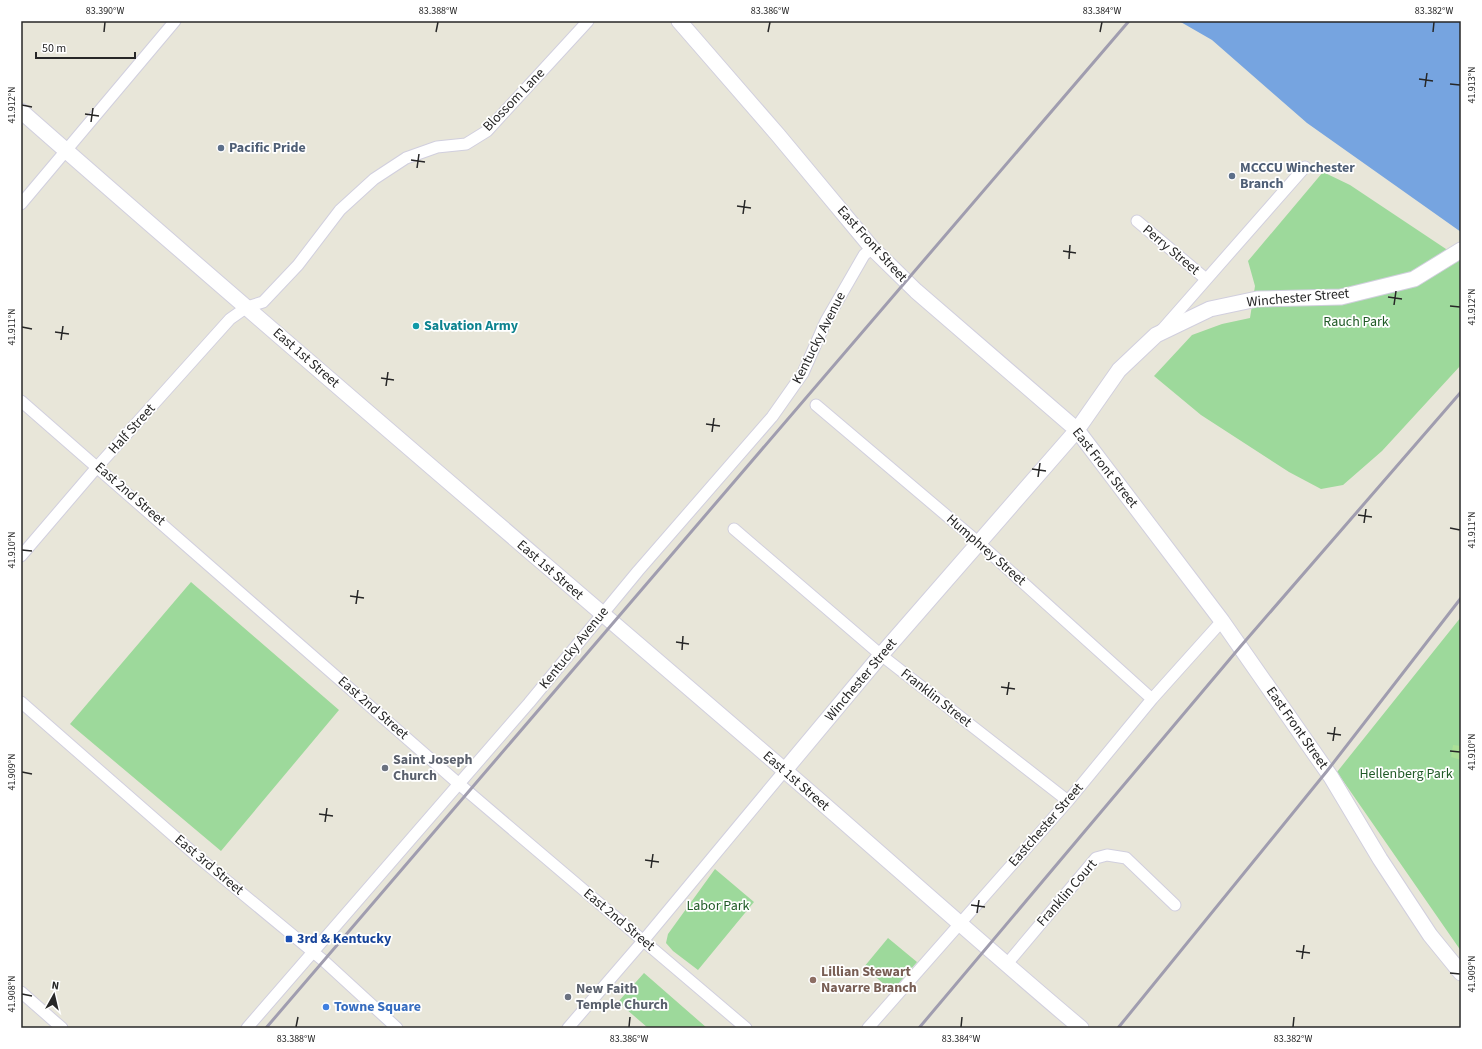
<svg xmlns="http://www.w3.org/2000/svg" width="1482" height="1049" viewBox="0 0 1482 1049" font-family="'Source Sans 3',sans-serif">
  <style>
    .green { fill: #9dd99b }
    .pitch { fill: #abe098 }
    .water { fill: #76a4e0 }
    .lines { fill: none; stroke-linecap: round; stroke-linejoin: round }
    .street-casing { stroke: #d1cfde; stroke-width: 13 }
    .secondary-casing { stroke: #d1cfde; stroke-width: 17 }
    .street { stroke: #fff; stroke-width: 11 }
    .secondary { stroke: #fff; stroke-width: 15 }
    .rail { stroke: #a09daf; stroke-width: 3 }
    .ticks { fill: none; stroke: #272727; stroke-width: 1.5 }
    .service-dot { fill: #5c6f8a; stroke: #fff; stroke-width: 1.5 }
    .culture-dot { fill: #0f9aa8; stroke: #fff; stroke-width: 1.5 }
    .worship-dot { fill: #6b7280; stroke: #fff; stroke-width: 1.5 }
    .transit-dot { fill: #1a4fb4; stroke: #fff; stroke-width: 1.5 }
    .education-dot { fill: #8d6e63; stroke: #fff; stroke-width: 1.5 }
    .shop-dot { fill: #3f7fe0; stroke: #fff; stroke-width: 1.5 }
    .labels { text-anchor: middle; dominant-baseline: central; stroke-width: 3.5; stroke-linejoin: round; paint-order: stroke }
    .street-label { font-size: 14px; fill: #272727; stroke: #fff }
    .service-label { font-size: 14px; font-weight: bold; fill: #4e5e75; stroke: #fff; text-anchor: start }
    .park-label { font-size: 14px; fill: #205a26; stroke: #fff }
    .culture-label { font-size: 14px; font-weight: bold; fill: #0d838f; stroke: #fff; text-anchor: start }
    .worship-label { font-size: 14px; font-weight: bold; fill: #5b616d; stroke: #fff; text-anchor: start }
    .transit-label { font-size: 14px; font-weight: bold; fill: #164399; stroke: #fff; text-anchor: start }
    .education-label { font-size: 14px; font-weight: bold; fill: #785e54; stroke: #fff; text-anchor: start }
    .shop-label { font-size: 14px; font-weight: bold; fill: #366cbe; stroke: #fff; text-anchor: start }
    .neatline { fill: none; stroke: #272727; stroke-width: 1.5 }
    .ticks-label { font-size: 10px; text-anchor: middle; fill: #272727 }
  </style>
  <rect width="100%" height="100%" fill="#e8e6d9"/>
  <!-- green -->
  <path class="green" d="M1323 172 1350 185 1461 259V365L1382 451 1343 485 1321 489 1289 472 1201 415 1154 376 1192 335 1222 324 1250 318 1255 286 1248 261Z
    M191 582 339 710 221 851 70 724Z
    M1461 617V951L1337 772Z
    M715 869 754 902 698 970 673 951 666 943 668 934Z
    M888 938 917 962 892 991 864 967Z
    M644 973 707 1028H648L618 1002Z"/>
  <!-- pitch -->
  <path class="pitch" d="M1453 745 1461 746V760L1451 757Z"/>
  <!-- water -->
  <path class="water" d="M1179 21H1461V232L1307 123 1212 40Z"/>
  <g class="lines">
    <!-- street casing -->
    <g class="street-casing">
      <path id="street" d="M21 204 175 21
        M1137 221 1206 279
        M1161 331 1305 167
        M21 401 459 784 746 1028
        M816 405 979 543 1152 699
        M734 529 881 655 1068 801
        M21 556 98 466 230 319 247 307 263 302 298 265 340 210 374 179 406 158 437 147 466 144 487 131 588 21
        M21 702 198 857 324 961 397 1028
        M1006 965 1096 858 1107 855 1126 858 1175 905
        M21 992 62 1028
        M247 1028 529 703 638 571 772 417 803 373 826 321 864 255 872 248
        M568 1028 643 941 785 770
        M868 1028 1068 801 1152 699 1222 621"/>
    </g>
    <!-- secondary casing -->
    <g class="secondary-casing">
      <path id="secondary" d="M679 21 778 135 872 248 916 291 1077 430 1222 621 1331 777 1380 859 1430 935 1461 973
        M21 111C273 333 529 550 783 769 883 855 980 943 1081 1028
        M785 770 881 655 1077 430 1119 370 1156 335 1210 309 1257 299 1341 297 1414 279 1461 250"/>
    </g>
    <!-- street -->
    <use href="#street" class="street"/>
    <!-- secondary -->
    <use href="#secondary" class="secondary"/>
    <!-- rail -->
    <path class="rail" d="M266 1028 1129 21
      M919 1028 1240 647 1461 392
      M1118 1028 1327 771 1461 598"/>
  </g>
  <!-- ticks -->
  <path class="ticks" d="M104 32 105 22M436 32 438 22M768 32 770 22M1100 32 1102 22M1433 32 1434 22M1419 79 1433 81M1450 84 1460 85M1425 87 1427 73M22 105 32 107M85 114 99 116M91 122 93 108M411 160 425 162M417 168 419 154M737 206 751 208M743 214 745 200M1063 251 1076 253M1069 259 1070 245M1388 297 1402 299M1394 305 1396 291M1450 306 1460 307M22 327 32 329M55 332 69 334M61 340 63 326M381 378 394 380M386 386 388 372M706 424 720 426M712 432 714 418M1032 469 1046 471M1038 477 1040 463M1358 515 1372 517M1364 523 1366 509M1450 528 1460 530M22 550 32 551M350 596 364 598M356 604 358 590M676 642 689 644M682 650 683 636M1001 687 1015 689M1007 695 1009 682M1327 733 1341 735M1333 741 1335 727M1450 751 1460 752M22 772 32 774M319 814 333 816M325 822 327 808M645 860 659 862M651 868 653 854M971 905 985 907M977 913 979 900M1296 951 1310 953M1302 959 1304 945M1450 973 1460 974M22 994 32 996M296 1027 298 1017M629 1027 630 1017M961 1027 962 1017M1293 1027 1294 1017"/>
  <!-- markers -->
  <g class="service-dot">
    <circle cx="221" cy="148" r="4"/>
    <circle cx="1232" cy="176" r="4"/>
  </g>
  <circle class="culture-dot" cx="416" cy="326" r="4"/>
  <g class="worship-dot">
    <circle cx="385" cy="768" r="4"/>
    <circle cx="568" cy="997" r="4"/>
  </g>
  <rect class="transit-dot" x="285" y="935" width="8" height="8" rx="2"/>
  <circle class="education-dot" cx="813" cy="980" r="4"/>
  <circle class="shop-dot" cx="326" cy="1007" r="4"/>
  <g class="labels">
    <!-- street labels -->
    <g class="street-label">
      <text transform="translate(514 100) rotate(-46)">Blossom Lane</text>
      <text transform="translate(872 244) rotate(48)">East Front Street</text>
      <text transform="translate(1171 250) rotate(40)">Perry Street</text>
      <text transform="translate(1298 298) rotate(-5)">Winchester Street</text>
      <text transform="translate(819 338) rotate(-63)">Kentucky Avenue</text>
      <text transform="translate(306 358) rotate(41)">East 1st Street</text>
      <text transform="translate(132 429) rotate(-48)">Half Street</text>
      <text transform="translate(1105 468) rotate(52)">East Front Street</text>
      <text transform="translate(130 494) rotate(41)">East 2nd Street</text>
      <text transform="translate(986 550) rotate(41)">Humphrey Street</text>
      <text transform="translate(550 570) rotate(41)">East 1st Street</text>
      <text transform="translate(574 648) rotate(-51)">Kentucky Avenue</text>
      <text transform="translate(861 680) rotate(-50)">Winchester Street</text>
      <text transform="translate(936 698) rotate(38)">Franklin Street</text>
      <text transform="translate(373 708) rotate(41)">East 2nd Street</text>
      <text transform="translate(1297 728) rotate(55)">East Front Street</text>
      <text transform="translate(796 781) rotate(41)">East 1st Street</text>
      <text transform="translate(1046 825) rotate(-49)">Eastchester Street</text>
      <text transform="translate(209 865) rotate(40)">East 3rd Street</text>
      <text transform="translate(1067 893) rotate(-49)">Franklin Court</text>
      <text transform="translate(619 920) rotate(40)">East 2nd Street</text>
    </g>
    <!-- service labels -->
    <g class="service-label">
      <text x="229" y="148">Pacific Pride</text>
      <text x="1240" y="168">MCCCU Winchester<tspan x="1240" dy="16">Branch</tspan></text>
    </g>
    <!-- park labels -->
    <g class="park-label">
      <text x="1356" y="322">Rauch Park</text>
      <text x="1406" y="774">Hellenberg Park</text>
      <text x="718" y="906">Labor Park</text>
    </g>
    <!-- culture labels -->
    <g class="culture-label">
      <text x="424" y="326">Salvation Army</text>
    </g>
    <!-- worship labels -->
    <g class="worship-label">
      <text x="393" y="760">Saint Joseph<tspan x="393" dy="16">Church</tspan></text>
      <text x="576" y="989">New Faith<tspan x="576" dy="16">Temple Church</tspan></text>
    </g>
    <!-- transit labels -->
    <g class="transit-label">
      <text x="297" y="939">3rd &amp; Kentucky</text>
    </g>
    <!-- education labels -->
    <g class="education-label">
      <text x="821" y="972">Lillian Stewart<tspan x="821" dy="16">Navarre Branch</tspan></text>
    </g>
    <!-- shop labels -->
    <g class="shop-label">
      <text x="334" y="1007">Towne Square</text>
    </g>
  </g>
  <!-- border -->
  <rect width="1482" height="1049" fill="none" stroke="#ffffff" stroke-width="44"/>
  <!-- north arrow -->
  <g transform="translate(54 995) rotate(8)" stroke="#ffffff" stroke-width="3" paint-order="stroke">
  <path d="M0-3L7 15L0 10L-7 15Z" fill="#272727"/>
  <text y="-6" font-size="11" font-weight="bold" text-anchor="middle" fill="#272727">N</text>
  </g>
  <!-- scale -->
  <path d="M36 52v6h99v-6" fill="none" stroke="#272727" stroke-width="2"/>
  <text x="42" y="52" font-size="12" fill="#272727" stroke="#ffffff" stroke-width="3" paint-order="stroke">50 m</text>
  <rect x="22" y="22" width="1438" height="1005" class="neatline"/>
  <g class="ticks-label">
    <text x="105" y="14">83.390°W</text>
    <text x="438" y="14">83.388°W</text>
    <text x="770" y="14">83.386°W</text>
    <text x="1102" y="14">83.384°W</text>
    <text x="1434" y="14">83.382°W</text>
    <text transform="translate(1471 85) rotate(-90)" y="4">41.913°N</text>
    <text transform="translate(11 105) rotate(-90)" y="4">41.912°N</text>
    <text transform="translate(1471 307) rotate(-90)" y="4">41.912°N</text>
    <text transform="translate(11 327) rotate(-90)" y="4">41.911°N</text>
    <text transform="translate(1471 530) rotate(-90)" y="4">41.911°N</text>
    <text transform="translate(11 550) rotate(-90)" y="4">41.910°N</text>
    <text transform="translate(1471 752) rotate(-90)" y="4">41.910°N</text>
    <text transform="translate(11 772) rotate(-90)" y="4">41.909°N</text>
    <text transform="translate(1471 974) rotate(-90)" y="4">41.909°N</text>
    <text transform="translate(11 994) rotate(-90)" y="4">41.908°N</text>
    <text x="296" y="1042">83.388°W</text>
    <text x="629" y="1042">83.386°W</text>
    <text x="961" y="1042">83.384°W</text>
    <text x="1293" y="1042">83.382°W</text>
  </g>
</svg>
